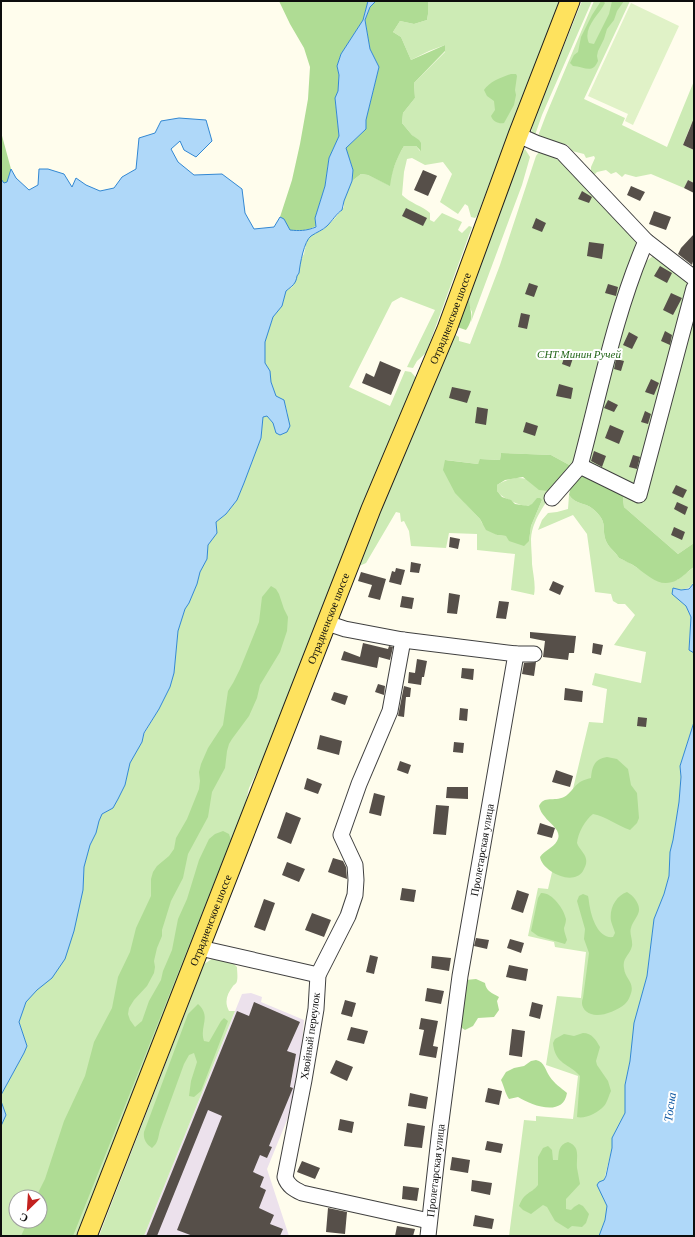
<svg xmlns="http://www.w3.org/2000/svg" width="695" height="1237" viewBox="0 0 695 1237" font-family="'Crimson Pro',serif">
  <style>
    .industrial { fill: #ece1ec }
    .green { fill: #cdebb5; fill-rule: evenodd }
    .forest { fill: #afdc94 }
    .pitch { fill: #e0f2c7 }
    .water { fill: #afd8f9; stroke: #3388d3 }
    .building { fill: #564f49 }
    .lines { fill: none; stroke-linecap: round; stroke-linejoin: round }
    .minor-casing { stroke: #404040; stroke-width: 17 }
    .major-casing { stroke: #1e1e1e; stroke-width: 21 }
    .minor { stroke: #fff; stroke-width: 15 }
    .major { stroke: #fee25e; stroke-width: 19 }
    .labels { text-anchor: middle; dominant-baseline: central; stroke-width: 4; stroke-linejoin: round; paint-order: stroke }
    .street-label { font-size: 11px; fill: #0d0d0d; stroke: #fff }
    .park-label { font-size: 11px; font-style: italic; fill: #25671b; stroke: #fff }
    .water-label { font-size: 12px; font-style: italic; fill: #115aa4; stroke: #fff }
  </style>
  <rect width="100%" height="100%" fill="#fffded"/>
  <!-- industrial -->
  <path class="industrial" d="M251 993 262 997 261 1002 304 1020 298 1093 267 1169 289 1236H144L242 994Z"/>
  <!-- green -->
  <path class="green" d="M428 1H560L477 216 475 218 471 217 468 206 465 204 458 214 440 202 452 174 443 162 425 165 412 158 407 159 404 172 402 195C410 203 422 206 430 213V220L434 222 442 213 462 222 458 230 462 233 469 226 472 227 426 353 417 361 413 368 407 367 435 310 401 297 392 302 349 387 390 406 405 371 411 372 418 380 266 753 249 788 245 805 242 824 77 1236H1V1126L6 1115 1 1101V1095L24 1053 27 1046 19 1022 26 1002 28 998 44 984 83 890 84 867 90 845 96 833 99 821 102 814 113 808 125 785 130 763 142 742 144 734 159 709 170 687 174 673 178 631 185 609 189 603 197 584 200 572 207 559 208 545 217 533 216 522 226 514 237 500 244 483 261 438 263 417 267 416 273 423 276 433 288 415 284 400 276 396 274 390 270 379V371L265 363V342L273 317 282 306 286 291 292 287 297 276 299 273 300 261 304 254 307 239 312 235 324 229 335 218 344 207V201L352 181 361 174 368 175 389 185C392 171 396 159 404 146H416L420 151 419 141 412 135 402 123 403 113 415 98 414 83 445 52V45L429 51 411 60 401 37 393 32 400 21 414 24 427 20 428 14ZM16 1197H40V1221H16Z
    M582 1H592L542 115 535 135 531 133 534 120Z
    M594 1H630L584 99 625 118 622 125 667 147 694 81V122L690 127 683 145 694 150V183L688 180 684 188 651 174 636 177 625 174 622 177 616 172 611 174 606 170 597 172 591 178V167L595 158 594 156 586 158 584 154 572 151 568 145 553 142 538 136 546 115Z
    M525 149 530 157 522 185 471 322 472 312 467 301 520 155Z
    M539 152 550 155 568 166 631 235 637 244 639 267 653 256 694 281V543L678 554 624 507 623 499 625 494 573 467 551 455 501 453 500 460 481 459 478 464 446 460 465 503 480 519 482 523 497 535 506 536 529 541 531 526 542 500C537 502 531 506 527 506 520 506 500 497 497 491 497 490 497 486 497 485 520 471 532 481 553 491 544 506 532 521 531 539 531 547 532 556 532 564 533 574 536 585 534 595L511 590 515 554 477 550V534L449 533 446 548 411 546 409 531 404 521 401 522 400 513 396 512 366 563 357 567 364 547 454 334 459 337V341L470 344 500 265 536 156Z
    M569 495C576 505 585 502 593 509 610 523 600 529 607 543 610 549 616 552 619 558L628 562 639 569 677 580 694 567C694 592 693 585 672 593L686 606 691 617 689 649 694 653V722L680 766 681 777 679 802 673 840 670 852 669 876 664 894 654 919 647 976 636 1017 630 1061 625 1085V1113L612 1138V1148L604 1180 603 1198 607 1206V1214L599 1236H509L524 1120 536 1121V1116L573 1119 578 1076 546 1065 557 996 581 998 586 952 555 947 554 942 528 936 538 888 548 889 553 868 567 861 572 793 589 722 603 723 607 689 592 685 595 673 641 683 646 652 614 645 635 615 625 604H618L613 601 611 594 595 592 587 534 573 515 538 530 542 520 548 513 557 512 568 509Z
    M215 957 230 960 237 967C237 971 238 977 237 981 236 984 236 983 233 986 227 994 224 1002 229 1011H235L144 1236H99L204 964Z"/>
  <!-- forest -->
  <path class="forest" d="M279 1H368L363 20 341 54 337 66 339 75 338 91 335 98 339 136 329 158 325 186 315 218 316 226C307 231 300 231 289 230L284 219 280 217 292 180 300 144 308 99 310 67 304 48 290 24Z
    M376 1H428V14L427 20 414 24 400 21 393 32 401 37 411 60 445 45V51L414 83 415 98 403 113 402 123 412 135 419 140 421 143V151L416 146H404C396 159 392 171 390 186L368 175 361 174 352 181 353 170 346 148 366 129V120L379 67 370 49 365 20 370 7Z
    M601 1H603L605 3C599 15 582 28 589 43L594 44 609 14 612 1H624L617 11 614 20 607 29 604 39 598 51 597 56 598 61C592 75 584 66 573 66L570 63 574 55 578 52 581 37 592 15Z
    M511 74H516L517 76 515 90 516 95 514 105 504 123C499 124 493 122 491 116L495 110 494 101 487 96 484 90C489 82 502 77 511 74Z
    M1 132 11 169 8 182 4 183 1 179Z
    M467 301H469C471 314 474 318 466 330L457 327Z
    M501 453 551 455 573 467 548 491 539 490 523 477 505 480 497 485V491L502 497 511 500 515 504 528 506 532 504 537 498H540L542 500 531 526 529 541 524 546 509 541 506 536 497 535 486 530 480 519 455 493 443 470 445 460 478 464 480 459 500 460Z
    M587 475 625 493 623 499 624 507 678 554 694 543V567C688 571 683 577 677 580 660 589 649 576 636 567 630 563 625 561 619 558 616 552 610 549 607 543 600 529 610 523 593 509 585 502 576 505 569 495 572 483 573 477 587 475Z
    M271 586 276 589 279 594 284 609 288 617 287 631 280 652 260 685 257 698 249 716 232 739 229 744 227 751 225 768 212 792 208 817 188 854 183 878 171 901 162 930V936L157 948 154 961 155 967 154 973 147 986 134 1000 129 1008 128 1014 130 1020 135 1027 142 1021 149 1001 161 980 163 971 172 950 178 919 187 899 199 860 209 839 215 834 223 831 229 834 231 840 73 1236H21L28 1221H40V1197H36L45 1179 64 1121 85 1076 94 1042 112 1008 118 977 130 952 136 928 151 896V879L153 872 157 866 169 856 174 849 176 838 187 819 199 789 200 781 199 772 201 764 208 748 223 725 228 691 233 683 240 669 259 622 262 597Z
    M607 757 617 759 628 769 631 785 637 793 639 818 637 823 630 830C616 825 607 817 593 814 585 820 578 833 577 843 579 849 585 853 586 859 587 864 585 867 583 871 573 887 542 871 540 857 545 850 553 848 557 841 563 831 550 824 545 817 542 814 540 810 539 806 544 795 554 802 564 797 570 794 574 786 580 782 583 780 587 779 591 778 592 767 594 759 607 757Z
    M627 892C634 896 642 906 638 914 636 919 632 923 631 928 629 933 633 940 632 946 630 955 622 958 624 968 625 980 636 982 630 996 629 999 627 1002 625 1004 618 1010 606 1015 597 1015 587 1015 579 1007 583 998L589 953 584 939 585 929 577 901 579 896 583 894 588 896C589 900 589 904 590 908 592 919 599 939 613 937L615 933C614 929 612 925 611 921 609 908 616 896 627 892Z
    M541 893C552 892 564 909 566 919 566 922 565 925 564 928 564 932 566 936 567 940L565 944 538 936 531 931 538 898Z
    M476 979 485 983C486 991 492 993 499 997L497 1001 499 1010 494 1017 478 1018 473 1026 465 1030 462 1028 461 1016 464 1006V997L466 980Z
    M198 1004C212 1017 199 1026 204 1041L209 1042 221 1021 224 1018 228 1021 201 1091 194 1097 189 1096 191 1081 197 1062 194 1053 189 1055 184 1064 160 1130C158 1138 158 1143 152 1148 146 1144 143 1139 144 1132L188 1014Z
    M583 1033C592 1033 596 1040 600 1047L596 1061 597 1065 608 1081 611 1091C609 1095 607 1103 604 1106 598 1113 585 1119 577 1117L580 1076C569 1063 555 1065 553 1043L555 1039 564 1034 574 1036Z
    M536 1060C545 1062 545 1070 550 1077 554 1083 561 1088 567 1093 563 1118 531 1105 518 1097L509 1099C505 1093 504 1086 501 1080L506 1072 514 1068 524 1066 531 1061Z
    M568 1142C581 1147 576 1157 577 1168 578 1173 579 1179 580 1184L566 1199V1209L571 1210 574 1207 579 1204 583 1206 589 1214 586 1223 582 1227 572 1226 568 1229 555 1221 547 1207 543 1205 531 1214 523 1210 519 1206C525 1191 530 1195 538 1185V1157L543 1148 548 1146 552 1150 553 1160H558C559 1152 558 1145 568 1142Z"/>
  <!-- pitch -->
  <path class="pitch" d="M631 3 679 26 633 125 625 121 628 114 588 96Z"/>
  <!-- water -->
  <path class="water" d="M368 1H376L370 7 365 20 370 49 379 67 366 120V129L346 148 353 170 352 181 344 201 342 210C337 213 332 221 327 226 323 230 317 232 311 236 304 241 300 264 299 273L297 276C296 284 292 286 286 291L282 306 273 317 265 342V363L270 371 271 382 276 396 284 400 290 426 287 432 280 435 276 433 273 423 267 416 263 417 261 438 244 483 237 500 226 514 216 522 217 533 208 545 207 559 200 572 197 584 189 603 185 609 178 631 174 673 170 687 159 709 144 733 142 742 130 763 125 785 118 799 113 808 102 814 99 821 96 833 90 845 84 867 83 890 74 931 65 959 52 978 37 990 26 1002 19 1022 27 1046 24 1053 1 1095V179L4 183 7 182 11 169 16 178 29 190 38 185 39 169H48L64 174 72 187 76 178 86 185 100 191 114 188 122 177 136 169 139 138 155 133 161 121 179 118 206 120 212 141 196 157 184 150 180 141 171 149 178 162 194 175 222 174 242 189 245 213 254 229 274 227 280 217 284 219 290 230C299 231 306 231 316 227L315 218 325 186 329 158 339 136 335 98 338 91 339 75 337 66 341 54 363 20Z
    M694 583V653L689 650 691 617 686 606 672 594 673 588 681 590 689 589Z
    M694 722V1236H599L605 1220 607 1206 597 1185 599 1182 604 1180 606 1176 612 1148V1138L625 1113V1085L630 1061 634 1023 647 976 654 919 664 894 669 876 670 852 673 840 679 802 681 777 680 766Z
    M1 1101 6 1115 1 1126Z"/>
  <!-- building -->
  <path class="building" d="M694 118V150L683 145Z
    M423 170 437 176 428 196 414 190Z
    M688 180 694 183V193L684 188Z
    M631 186 645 192 640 201 627 195Z
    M582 191 592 197 589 203 578 199Z
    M406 208 427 218 423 226 402 216Z
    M654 211 671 217 666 230 649 224Z
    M536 218 546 223 542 232 532 228Z
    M694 234V258L692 265 678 254 681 248Z
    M589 242 604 244 602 259 587 256Z
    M660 266 672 273 667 283 654 276Z
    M529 283 538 286 534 297 525 294Z
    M608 284 618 287 616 296 605 293Z
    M671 293 682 298 673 315 663 310Z
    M521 313 530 315 527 329 518 327Z
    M665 331 672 335 670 345 661 341Z
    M629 332 638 337 632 349 623 345Z
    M566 352 574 355 570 367 562 364Z
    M616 359 624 361 621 371 614 369Z
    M380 361 401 370 391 395 362 383 366 373 374 377Z
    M651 379 659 383 654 395 645 392Z
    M559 384 573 388 571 399 556 396Z
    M452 387 471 391 467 403 449 398Z
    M608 400 618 405 614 412 604 408Z
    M477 407 488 409 486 425 475 423Z
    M645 411 651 414 648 424 641 422Z
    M526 422 538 426 535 436 523 432Z
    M610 425 624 431 619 444 605 438Z
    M594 451 606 456 602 467 591 461Z
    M633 455 640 457 637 469 629 467Z
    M676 485 687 490 683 498 672 493Z
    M677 502 688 507 685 515 674 509Z
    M674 527 685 532 682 540 671 535Z
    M450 537 460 539 458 549 449 547Z
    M411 562 421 564 419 573 410 572Z
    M396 568 405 570 401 585 389 582 392 571 395 572Z
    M361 572 386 579 380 600 368 597 372 585 358 581Z
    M553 581 564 586 560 595 549 590Z
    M449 593 460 595 457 614 447 613Z
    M402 596 414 598 412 609 400 607Z
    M499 601 509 602 506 619 496 618Z
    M530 632 576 636 574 653H569L568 660 543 657 545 641 530 638Z
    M363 643 388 649 389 646 393 647 390 660 379 657 377 668 341 660 344 651 360 657Z
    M593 643 603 645 601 655 592 653Z
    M417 659 427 661 424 677H422L421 685 408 683 409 672 415 673Z
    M536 662 534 676 522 674 524 663Z
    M462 668 474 669 473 680 461 678Z
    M378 684 385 686 384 695 375 692Z
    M404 686 411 688 410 697H406L404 717 398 716Z
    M565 688 583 691 582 702 564 700Z
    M334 692 348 696 345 705 331 700Z
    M460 708 468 709 467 721 459 720Z
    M638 717 647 718 646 727 637 726Z
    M320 735 342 741 339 755 317 749Z
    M454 742 464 743 463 753 453 752Z
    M400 761 411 765 408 774 397 770Z
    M556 770 573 776 570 787 552 782Z
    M307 778 322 784 318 794 304 789Z
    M447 787H468V799L446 798Z
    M374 793 385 796 381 816 369 813Z
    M436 805 449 806 446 835 433 834Z
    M286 812 301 818 291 844 277 838Z
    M540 823 555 828 552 838 537 834Z
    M333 858 343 861 346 867 347 879 328 872Z
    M287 862 305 869 299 882 282 875Z
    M402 888 416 890 414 902 400 900Z
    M517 890 529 894 523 913 511 909Z
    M264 899 275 903 265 931 254 927Z
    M312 913 331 920 324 937 305 930Z
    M476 938 489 940 487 949 474 946Z
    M510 939 524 943 521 953 507 948Z
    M370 955 378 957 374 974 366 972Z
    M432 956 451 958 449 971 431 968Z
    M509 965 528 969 526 981 506 977Z
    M427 988 444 991 441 1004 425 1001Z
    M345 1000 356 1003 352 1017 341 1014Z
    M254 1002 300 1022 287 1051 296 1054 290 1087 293 1088 269 1146 272 1147 267 1158 260 1155 253 1172 264 1177 260 1187 266 1190 259 1208 274 1215 270 1224 283 1229 280 1236H193L177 1230 222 1116 208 1110 157 1236H146L237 1011 249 1016Z
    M532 1002 543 1005 540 1019 529 1016Z
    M421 1018 438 1021 433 1046 438 1047 436 1058 419 1055 424 1030 419 1029Z
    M351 1027 368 1031 364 1044 347 1040Z
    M512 1029 525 1031 522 1057 509 1055Z
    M336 1060 353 1067 347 1081 330 1073Z
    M488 1088 502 1091 499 1105 485 1102Z
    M410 1093 428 1097 426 1109 408 1106Z
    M340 1119 354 1122 352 1133 338 1130Z
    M407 1123 425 1126 422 1148 404 1146Z
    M487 1141 503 1144 501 1153 485 1150Z
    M452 1157 470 1160 468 1173 450 1170Z
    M302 1161 320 1168 315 1179 297 1172Z
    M472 1180 492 1183 490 1195 471 1191Z
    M403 1186 419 1188 417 1201 402 1199Z
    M328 1208 347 1212 345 1234 326 1232Z
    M475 1215 494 1219 492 1229 473 1226Z
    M397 1226 415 1229 413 1236H395Z"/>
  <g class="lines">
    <!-- minor casing -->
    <g class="minor-casing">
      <g id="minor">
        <path d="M518 135 536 143 562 152 646 241 694 278"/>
        <path d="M580 466C600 391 615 313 646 241"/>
        <path d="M552 498 580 466 639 495 694 288"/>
        <path d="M327 623 345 629 403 640 516 654H534"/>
        <path d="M403 640 390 711 359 784 341 835 355 865 356 880 355 895 348 916 318 975 316 1009 304 1080 285 1177C288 1186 294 1189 302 1193L429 1221"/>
        <path d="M200 948 318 975"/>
        <path id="s1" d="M428 1236 440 1129 460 976 516 654"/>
      </g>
    </g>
    <!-- major casing -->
    <g class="major-casing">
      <g id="major">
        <path id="s2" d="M87 1236 371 509 447 329 518 135 570 1"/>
      </g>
    </g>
    <!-- minor -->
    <use href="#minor" class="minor"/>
    <!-- major -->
    <use href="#major" class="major"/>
  </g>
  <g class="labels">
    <!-- street labels -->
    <g class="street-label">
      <text stroke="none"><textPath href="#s2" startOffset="987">Отрадненское шоссе</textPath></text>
      <text stroke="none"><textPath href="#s2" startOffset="663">Отрадненское шоссе</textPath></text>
      <text stroke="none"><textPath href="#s1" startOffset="390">Пролетарская улица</textPath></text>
      <text stroke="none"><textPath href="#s2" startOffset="339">Отрадненское шоссе</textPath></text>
      <text transform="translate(310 1036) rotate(-82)">Хвойный переулок</text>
      <text stroke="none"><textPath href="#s1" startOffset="66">Пролетарская улица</textPath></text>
    </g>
    <!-- park labels -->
    <g class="park-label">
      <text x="579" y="354">СНТ Минин Ручей</text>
    </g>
    <!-- water labels -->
    <g class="water-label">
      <text transform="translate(670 1107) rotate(-82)">Тосна</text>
    </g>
  </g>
  <!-- border -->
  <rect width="695" height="1237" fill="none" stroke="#0d0d0d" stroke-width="4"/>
  <!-- north arrow -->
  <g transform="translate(28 1209) rotate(205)"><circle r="19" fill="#ffffff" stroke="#9e9e9e"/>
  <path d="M0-3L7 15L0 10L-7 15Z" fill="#c3221f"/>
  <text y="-6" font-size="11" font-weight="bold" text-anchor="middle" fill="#0d0d0d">С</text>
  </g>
</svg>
